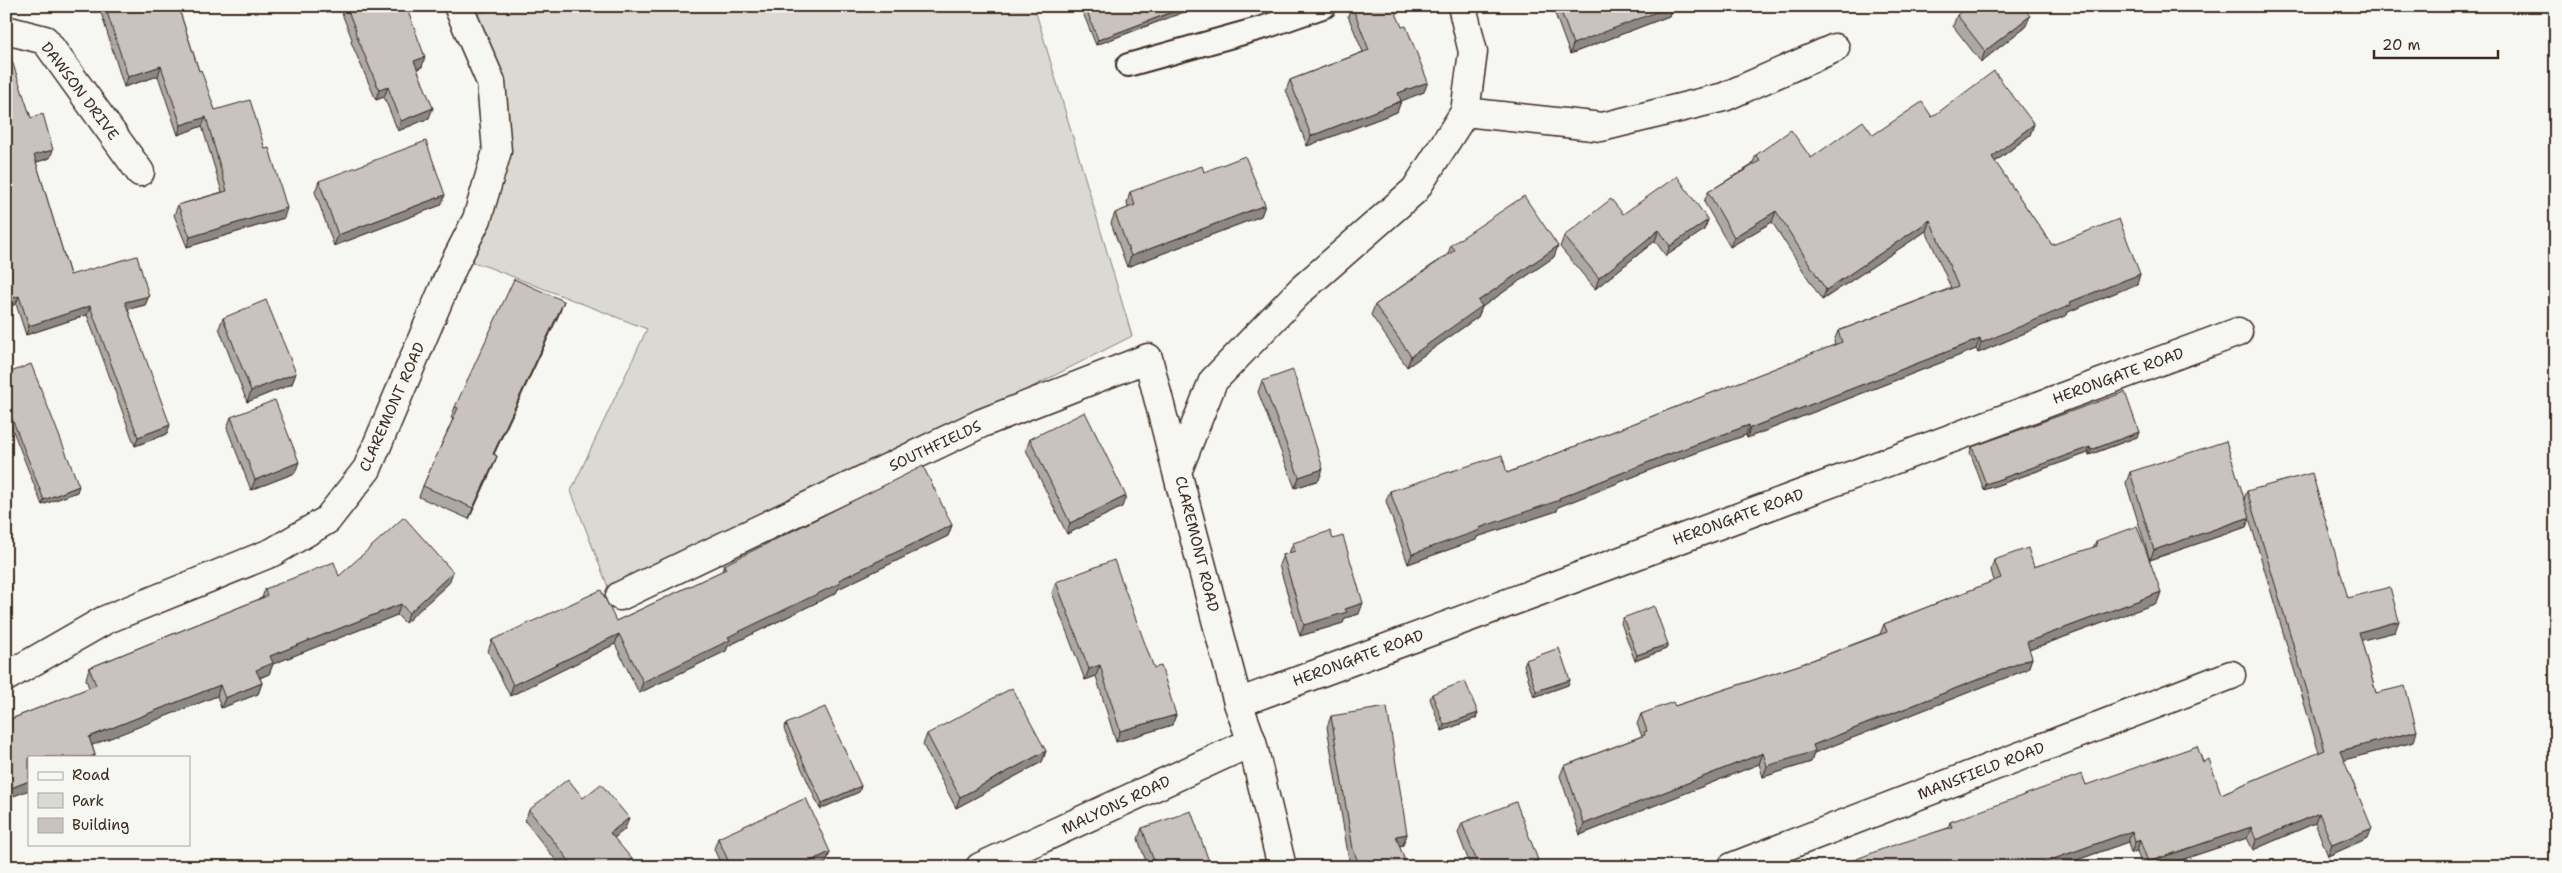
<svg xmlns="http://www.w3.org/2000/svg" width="2562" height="873" viewBox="0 0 2562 873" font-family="'Shantell Sans',sans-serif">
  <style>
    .green { fill: #dad9d3; stroke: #8a8278 }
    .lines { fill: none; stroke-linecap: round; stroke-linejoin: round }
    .service-casing { stroke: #3b2a1e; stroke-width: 26 }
    .minor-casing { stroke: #3b2a1e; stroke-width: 31 }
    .service { stroke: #f6f6f2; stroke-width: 22 }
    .minor { stroke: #f6f6f2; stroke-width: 28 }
    .wall { fill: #aca8a3; stroke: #3b2a1e }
    .shaded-wall { fill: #8c8885; stroke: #3b2a1e }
    .building { fill: #c8c3be; stroke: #3b2a1e }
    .labels { text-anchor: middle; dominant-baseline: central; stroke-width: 4; stroke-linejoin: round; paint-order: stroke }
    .street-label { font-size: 15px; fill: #3b2a1e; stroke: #f6f6f2 }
  </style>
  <rect width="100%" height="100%" fill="#f6f6f2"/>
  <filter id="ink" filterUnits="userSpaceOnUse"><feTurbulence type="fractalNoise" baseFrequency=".02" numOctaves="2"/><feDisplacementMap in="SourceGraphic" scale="10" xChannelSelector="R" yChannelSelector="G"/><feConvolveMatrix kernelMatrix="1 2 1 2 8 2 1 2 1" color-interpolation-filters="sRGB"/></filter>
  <g filter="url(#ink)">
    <!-- green -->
    <path class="green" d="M500 6H1034L1132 336 613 600 571 491 647 329 488 267 469 261 497 151 464 19Z"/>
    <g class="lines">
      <!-- service casing -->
      <g class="service-casing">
        <path id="service" d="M1128 65 1265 27 1325 6"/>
      </g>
      <!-- minor casing -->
      <g class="minor-casing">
        <path id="minor" d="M6 30 45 40 140 172
          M1465 112 1602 127 1724 97 1835 48
          M620 596 982 423 1148 358 1177 472
          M6 677 105 620 273 552 327 520 367 469 454 264 477 219 497 151 491 82 458 6
          M1238 703 2238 332
          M980 867 1252 742
          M1282 867 1252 742 1238 703 1177 472 1213 381 1301 290 1415 190 1465 112 1473 52 1462 6
          M1732 867 2231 675"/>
      </g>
      <!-- service -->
      <use href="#service" class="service"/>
      <!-- minor -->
      <use href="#minor" class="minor"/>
    </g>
    <!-- wall -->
    <path class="wall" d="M99 6H178L199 71 215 110 284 218 187 247 174 215 178 205 222 192 202 126 178 135 158 76 124 87Z
      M339 6H406L422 67 417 69 429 118 398 131 384 97 376 100 351 42 352 39Z
      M1082 6H1200L1096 45 1081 8Z
      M1351 6H1393L1424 92 1401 101 1397 112 1307 146 1286 90 1290 80 1363 52 1348 16Z
      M1552 6H1675L1672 7 1669 16 1570 54Z
      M1957 15 2026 26 1981 62 1953 26Z
      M6 50 31 118 50 158 36 162 70 275 149 296 145 305 128 309 167 434 135 446 87 315 26 335 16 304 6 308Z
      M1932 117 2034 124 2030 135 1995 162 2052 245 2140 274 2137 284 2068 312 2067 315 1978 353 1976 349 1747 438 1746 435 1660 466 1558 507 1557 511 1477 537 1476 540 1408 564 1386 501 1390 491 1507 473 1835 345 1834 341 1838 331 1951 288 1926 231 1822 300 1772 222 1730 247 1704 202 1708 192 1752 165 1756 155 1811 158 1873 135Z
      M1204 172 1265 205 1261 216 1127 267 1111 223 1115 213 1128 208 1127 203 1130 192Z
      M319 181 441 205 334 246 315 192Z
      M1623 214 1708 220 1704 230 1666 256 1655 241 1595 289 1560 247 1564 236Z
      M1451 245 1554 257 1482 307 1478 317 1407 367 1371 315 1375 305 1448 254Z
      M560 312 494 454 497 456 493 467 469 519 419 497 423 486 453 419 451 418 455 407Z
      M223 318 296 373 292 384 247 402 219 328Z
      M6 374 77 492 42 505 6 413Z
      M1262 381 1319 480 1295 488 1258 392Z
      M231 417 295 473 251 490 227 428Z
      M2139 432 2137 437 2089 455 2088 453 1984 490 1970 452 1972 447Z
      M1030 439 1122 507 1067 534 1026 450Z
      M2130 472 2244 499 2247 491 2348 598 2395 632 2361 640 2376 693 2414 742 2343 760 2368 838 2328 856 2315 823 2253 850 2247 838 2160 867H2142L2137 851 2131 853 2128 842 2057 867H1836L1948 828 1950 822 2086 785 2203 762 2221 794 2319 753 2249 518 2246 527 2150 560 2126 483Z
      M952 525 948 536 838 589 836 593 728 646 726 651 639 693 615 644 510 696 488 651 492 640 616 621 722 571 724 565Z
      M2096 541 2161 592 2157 603 2029 650 2032 658 2028 669 1814 753 1811 762 1763 777 1759 764 1580 835 1560 776 1564 766 1642 736 1637 724 1641 714 1675 706 1802 664 1880 634 1884 624 1994 581 1991 570 1994 560 2034 567 2093 548Z
      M1293 543 1359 614 1345 618 1343 623 1300 636 1279 565 1283 555 1289 553Z
      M339 576 449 583 405 623 397 615 273 664 269 674 260 678 262 683 258 694 221 708 217 696 92 745 95 755V757H29V790L8 798 12 808 8 819 6 820V721L89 688 86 679 89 668 262 598 265 589Z
      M1056 582 1154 668 1176 715 1172 725 1116 742 1096 676 1085 680 1052 593Z
      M1623 618 1668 644 1666 649 1635 661 1621 623Z
      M1526 660 1570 680 1568 685 1534 697 1524 665Z
      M1432 694 1478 713 1476 718 1442 731 1430 699Z
      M1331 716 1407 834 1403 845 1399 846 1407 867H1352L1349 860 1327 727Z
      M786 724 861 786 859 792 820 809 784 729Z
      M927 734 1046 751 1042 762 956 808 923 745Z
      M583 798 625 829 614 838 629 867H561L525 821 529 810Z
      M1462 823 1538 860 1535 867H1471L1458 833Z
      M1142 828 1211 867H1148L1138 839Z
      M718 838 830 852 826 863 818 867H722L714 849Z"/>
    <!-- shaded-wall -->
    <path class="shaded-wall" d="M1188 6H1200L1096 45 1098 40Z
      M1667 6H1675L1672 7 1669 16 1570 54 1573 44Z
      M2030 16 2026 26 1981 62 1985 51Z
      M425 57 422 67 411 71 414 61Z
      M161 66 158 76 124 87 128 77Z
      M1428 82 1424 92 1394 104 1398 93Z
      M388 87 384 97 376 100 379 90Z
      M1401 101 1397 112 1307 146 1311 136Z
      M433 108 429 118 398 131 401 121Z
      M206 117 202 126 178 135 181 125Z
      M2034 124 2030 135 1988 167 1992 157Z
      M53 150 50 158 31 164 34 155Z
      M445 195 441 205 334 246 338 235Z
      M1265 205 1261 216 1127 267 1131 256Z
      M287 208 284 218 187 247 190 237Z
      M1776 211 1772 222 1730 247 1734 237Z
      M1708 220 1704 230 1666 256 1670 246Z
      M1930 220 1926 231 1822 300 1826 290Z
      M1659 230 1655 241 1595 289 1599 278Z
      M1558 246 1554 257 1482 307 1478 317 1407 367 1411 356 1478 301Z
      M2140 274 2137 284 2068 312 2067 315 1978 353 1981 343 2070 302Z
      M19 296 16 304 6 308V300Z
      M149 296 145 305 122 311 125 302Z
      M564 301 560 312 489 465 493 454Z
      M90 306 87 315 26 335 29 326Z
      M1980 339 1976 349 1747 438 1750 428Z
      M296 373 292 384 247 402 251 391Z
      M170 425 167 434 135 446 138 437Z
      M1749 425 1746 435 1660 466 1558 507 1557 511 1477 537 1476 540 1408 564 1412 554 1479 528 1559 498 1664 456Z
      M2139 432 2137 437 2089 455 2091 450Z
      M2090 447 2088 453 1984 490 1986 484Z
      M497 456 493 467 469 519 473 508Z
      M299 462 295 473 251 490 255 480Z
      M1323 469 1319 480 1295 488 1299 477Z
      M79 486 77 492 42 505 44 500Z
      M1126 496 1122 507 1067 534 1070 523Z
      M2250 517 2246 527 2150 560 2154 550Z
      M952 525 948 536 838 589 836 593 728 646 726 651 639 693 643 682 728 637 839 580Z
      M453 572 449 583 405 623 409 613Z
      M12 588 8 598 6 599V590Z
      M2161 592 2157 603 2023 652 2027 642Z
      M1363 603 1359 614 1345 618 1343 623 1300 636 1304 625 1345 609Z
      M401 604 397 615 273 664 269 674 253 680 256 670 270 656Z
      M2399 621 2395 632 2355 642 2359 632Z
      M619 634 615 644 510 696 513 685Z
      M1668 644 1666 649 1635 661 1637 655Z
      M2032 658 2028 669 1814 753 1811 762 1763 777 1767 766 1813 745Z
      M1100 665 1096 676 1085 680 1089 669Z
      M1570 680 1568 685 1534 697 1536 691Z
      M262 683 258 694 221 708 225 698Z
      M220 685 217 696 85 748 89 737Z
      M1478 713 1476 718 1442 731 1444 725Z
      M1176 715 1172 725 1116 742 1120 731Z
      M2417 731 2414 742 2336 762 2340 751Z
      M1046 751 1042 762 956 808 960 797Z
      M1763 753 1759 764 1580 835 1584 824Z
      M29 781V790L6 799V790Z
      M861 786 859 792 820 809 822 803Z
      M12 808 8 819 6 820V810Z
      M2319 813 2315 823 2253 850 2256 840Z
      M629 818 625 829 607 844 610 833Z
      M2251 827 2247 838 2160 867H2146L2148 862Z
      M2372 828 2368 838 2328 856 2332 845Z
      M2132 831 2128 842 2057 867H2031Z
      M1407 834 1403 845 1392 847 1396 836Z
      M2140 840 2137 851 2131 853 2135 842Z
      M830 852 826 863 818 867H798Z
      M632 859 629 867H622Z
      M1538 860 1535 867H1519Z"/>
    <!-- building -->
    <path class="building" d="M105 6H178L199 71 201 70 215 110 250 100 265 149 269 148 287 208 190 237 178 205 227 191 206 117 181 125 161 66 128 77Z
      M346 6H406L425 57 414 61 433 108 401 121 388 87 379 90 355 32 356 31Z
      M1085 6H1188L1098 40Z
      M1352 6H1393L1402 27 1406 26 1428 82 1398 93 1401 101 1311 136 1290 80 1369 50Z
      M1559 6H1672L1573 44Z
      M1968 6H2022L2030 16 1985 51 1957 15Z
      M8 49 31 118 43 114 53 150 34 155 70 275 137 256 149 296 125 302 170 425 138 437 90 306 29 326 19 296 6 300V50Z
      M1994 71 2034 124 1992 157 2052 245 2119 219 2140 274 2070 302 2071 305 1981 343 1980 339 1750 428 1749 425 1664 456 1559 498 1560 500 1479 528 1480 530 1412 554 1390 491 1502 455 1507 473 1842 342 1838 331 1958 286 1930 220 1826 290 1776 211 1734 237 1708 192 1760 161 1756 155 1791 130 1811 158 1863 121 1873 135 1922 102 1932 117Z
      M426 141 445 195 338 235 319 181Z
      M1245 156 1265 205 1131 256 1115 213 1135 205 1130 192 1202 166 1204 172Z
      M1677 176 1708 220 1670 246 1659 230 1599 278 1564 236 1611 199 1623 214Z
      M1524 196 1558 246 1478 301 1482 306 1411 356 1375 305 1455 250 1451 245Z
      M514 279 564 301 493 454 497 456 473 508 423 486 458 408 455 407Z
      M266 300 296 373 251 391 223 318Z
      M31 364 79 486 44 500 6 403V374Z
      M1293 370 1323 469 1299 477 1262 381Z
      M2125 392 2139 432 2091 450 2090 447 1986 484 1972 447Z
      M275 400 299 462 255 480 231 417Z
      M1085 412 1126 496 1070 523 1030 439Z
      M2226 441 2250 517 2154 550 2130 472Z
      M923 466 952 525 839 580 840 583 728 637 730 640 643 682 619 634 513 685 492 640 601 590 616 621 726 569 724 565Z
      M2312 473 2348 598 2390 587 2399 621 2359 632 2376 693 2405 686 2417 731 2340 751 2372 828 2332 845 2319 813 2256 840 2251 827 2148 862 2140 840 2135 842 2132 831 2031 867H1836L1885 848 1952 827 1950 822 2082 774 2086 785 2197 746 2203 762 2209 759 2221 794 2325 750 2247 491Z
      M404 517 453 572 409 613 401 604 270 656 273 663 256 670 262 683 225 698 220 685 89 737 95 755 90 757H29V781L6 790V741L11 740 6 729V721L96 685 89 668 267 596 265 589 334 562 339 576Z
      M2137 526 2161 592 2027 642 2032 658 1813 745 1815 751 1767 766 1763 753 1584 824 1564 766 1645 735 1644 732 1647 731 1641 714 1673 702 1675 706 1802 664 1887 632 1884 624 2001 578 1994 560 2028 548 2034 567 2097 546 2096 541Z
      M1330 531 1333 539 1343 536 1363 603 1345 609 1347 612 1304 625 1283 555 1295 551 1293 543Z
      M1114 560 1154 668 1161 666 1176 715 1120 731 1100 665 1089 669 1056 582Z
      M6 575 12 588 6 590Z
      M1654 606 1668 644 1637 655 1623 618Z
      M1559 648 1570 680 1536 691 1526 660Z
      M1465 681 1478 713 1444 725 1432 694Z
      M1012 688 1046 751 960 797 927 734Z
      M825 707 861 786 822 803 786 724Z
      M1387 707 1407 834 1396 836 1407 867H1360L1353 849 1331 716Z
      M568 779 583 798 601 784 629 818 610 833 632 859 622 867H574L529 810Z
      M6 794 12 808 6 810Z
      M806 798 830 852 798 867H731L718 838Z
      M1516 802 1538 860 1519 867H1479L1462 823Z
      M1191 811 1211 867H1156L1142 828Z"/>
  </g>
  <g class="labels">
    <!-- street labels -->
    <g class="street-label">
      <text transform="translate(80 91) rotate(53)">DAWSON DRIVE</text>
      <text transform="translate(2118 376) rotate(-20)">HERONGATE ROAD</text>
      <text transform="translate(392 407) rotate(-66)">CLAREMONT ROAD</text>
      <text transform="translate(935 446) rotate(-25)">SOUTHFIELDS</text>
      <text transform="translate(1738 517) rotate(-20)">HERONGATE ROAD</text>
      <text transform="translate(1197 544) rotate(76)">CLAREMONT ROAD</text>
      <text transform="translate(1358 658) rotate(-20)">HERONGATE ROAD</text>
      <text transform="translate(1981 771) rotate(-21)">MANSFIELD ROAD</text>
      <text transform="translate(1116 805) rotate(-25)">MALYONS ROAD</text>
    </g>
  </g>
  <!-- margin -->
  <rect width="2562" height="873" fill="none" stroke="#f6f6f2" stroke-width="25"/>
  <rect x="12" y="12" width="2537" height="848" fill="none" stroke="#3b2a1e" stroke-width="2" filter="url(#ink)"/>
  <!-- legend -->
  <rect x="28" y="756" width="162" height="90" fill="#f6f6f2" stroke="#aba49d"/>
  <rect x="38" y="772" width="25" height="8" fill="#f6f6f2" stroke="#aba49d"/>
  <text x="72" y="780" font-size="15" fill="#3b2a1e">Road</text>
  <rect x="38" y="793" width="25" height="15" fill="#dad9d3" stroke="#aba49d"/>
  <text x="72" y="806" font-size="15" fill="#3b2a1e">Park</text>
  <rect x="38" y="818" width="25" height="15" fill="#c8c3be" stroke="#aba49d"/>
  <text x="72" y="830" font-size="15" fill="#3b2a1e">Building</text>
  <!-- scale -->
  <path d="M2374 50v8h124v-8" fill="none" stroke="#3b2a1e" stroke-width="2.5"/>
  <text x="2382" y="50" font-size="15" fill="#3b2a1e" stroke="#f6f6f2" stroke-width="4" paint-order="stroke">20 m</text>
</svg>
